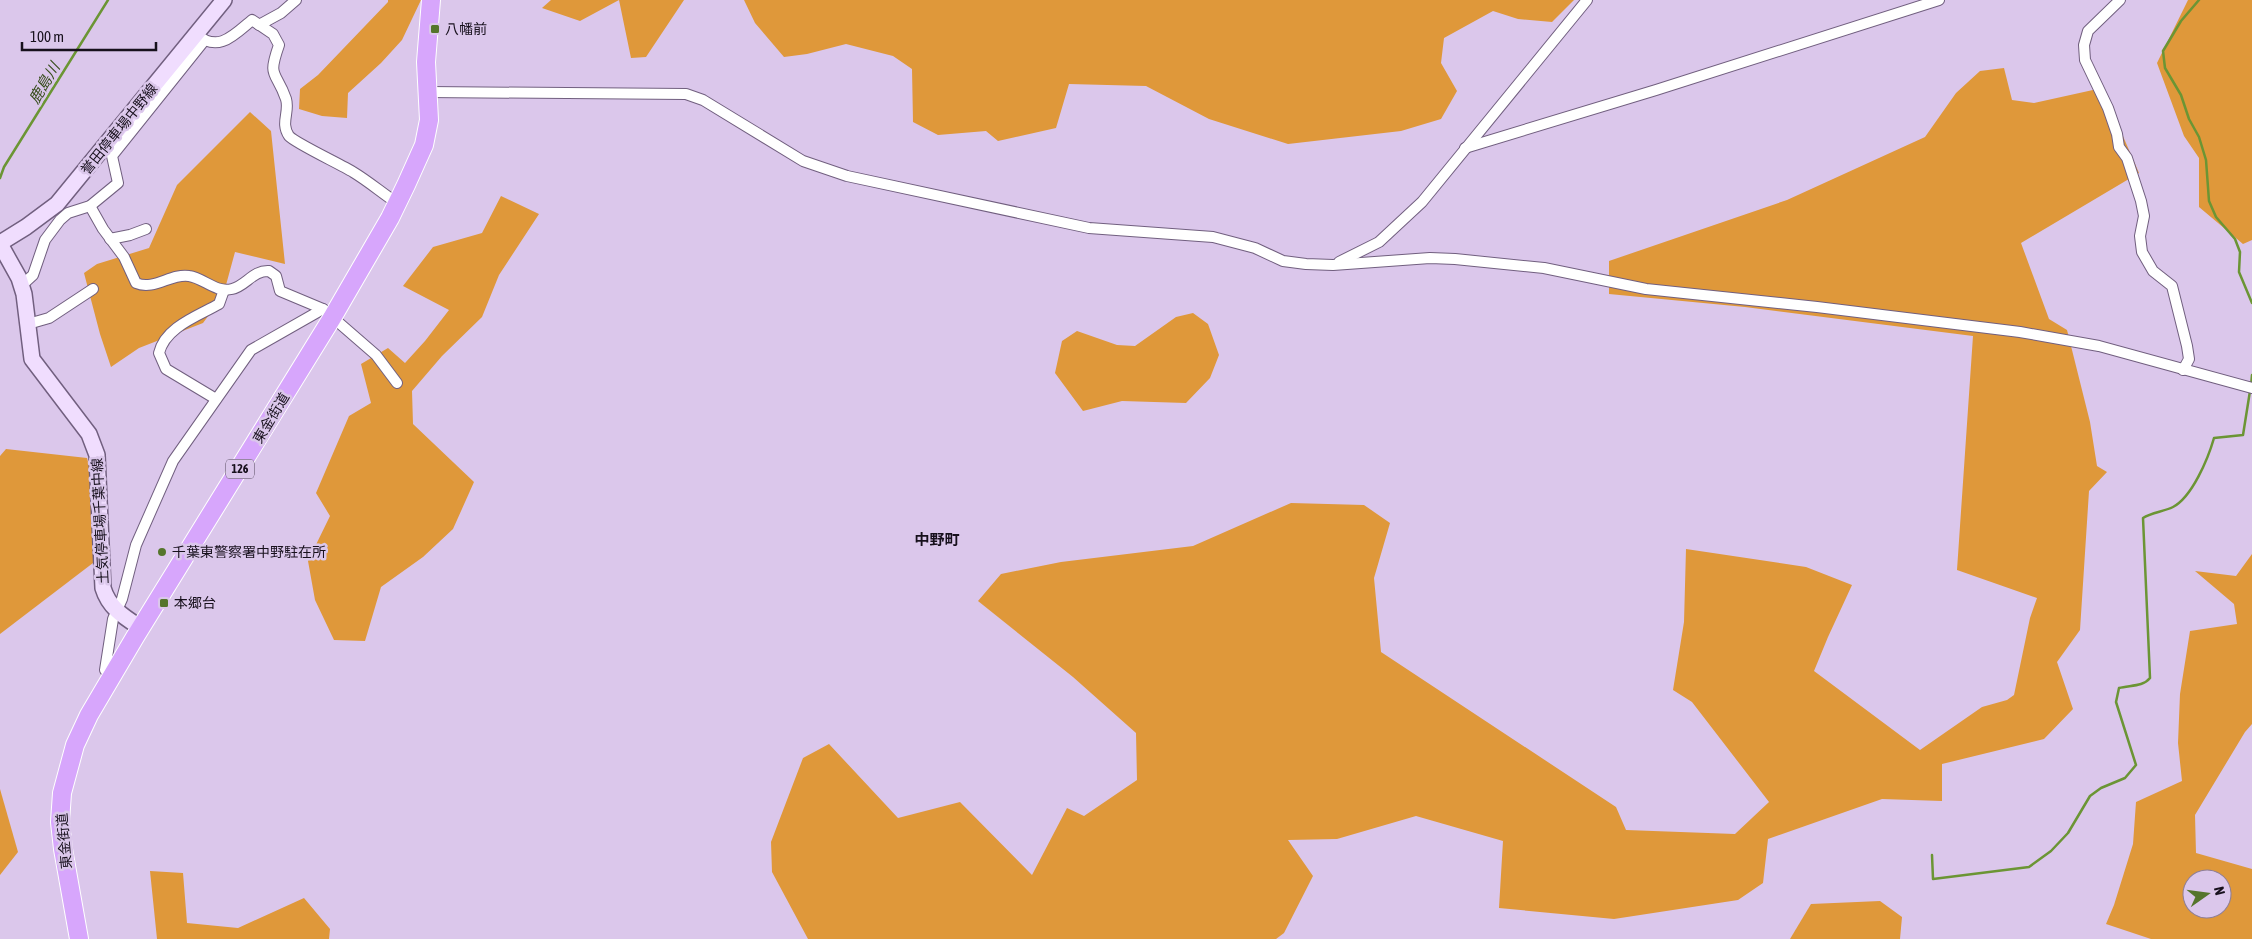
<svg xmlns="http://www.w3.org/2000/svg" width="2252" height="939" font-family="'Asap Condensed','Noto Sans JP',sans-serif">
  <rect width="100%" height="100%" fill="#dbc7eb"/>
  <g fill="#df983a" fill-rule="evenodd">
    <polygon points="388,0 421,0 402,40 381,63 348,93 347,118 322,116 299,109 300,89 318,75 388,2"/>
    <polygon points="551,0 684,0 646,57 631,58 619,0 580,21 542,8"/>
    <polygon points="744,0 1574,0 1552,22 1518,19 1493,11 1444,38 1441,63 1457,91 1441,119 1401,131 1288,144 1209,119 1146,86 1069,84 1056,128 998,141 986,131 938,135 913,122 912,69 893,56 846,44 807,54 784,57 755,23"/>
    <polygon points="2188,0 2252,0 2252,240 2243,244 2199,207 2199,158 2184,136 2157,63"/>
    <polygon points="2004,68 2012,100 2034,103 2102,88 2139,173 2021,243 2049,319 2067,330 2090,422 2097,466 2107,472 2089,491 2080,630 2057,662 2073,709 2044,739 1942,764 1942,801 1882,799 1768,839 1763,883 1738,900 1614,919 1499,908 1503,841 1416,816 1337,839 1288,840 1313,876 1284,933 1276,939 808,939 772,872 771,842 803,758 829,744 898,818 960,802 1032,875 1067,808 1084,816 1137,780 1136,733 1073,677 978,601 1001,574 1061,562 1193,546 1291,503 1364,505 1390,523 1374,578 1381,652 1616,807 1626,830 1735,834 1769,802 1692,702 1673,690 1684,622 1686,549 1806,567 1852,585 1828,637 1814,671 1920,750 1982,707 2007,700 2014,695 2030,618 2037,598 1957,570 1973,336 1745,307 1609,294 1609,261 1787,200 1925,137 1956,93 1980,71"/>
    <polygon points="250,112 271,131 285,264 235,252 223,296 203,323 139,348 111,367 100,334 84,273 97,264 149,248 177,185"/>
    <polygon points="501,196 539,214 499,275 482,317 442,356 412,391 413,424 474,482 453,529 423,557 381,587 365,641 334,640 315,600 308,561 330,516 316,493 349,416 371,403 361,364 388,348 405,363 425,341 449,310 403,286 433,247 482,233"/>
    <polygon points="1193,313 1208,324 1219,355 1210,378 1186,403 1122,401 1083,411 1055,373 1062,341 1077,331 1117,345 1135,346 1176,317"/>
    <polygon points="6,449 87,458 110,550 0,634 0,456"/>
    <path d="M2252 554V724L2245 732 2195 815 2196 853 2252 869V939H2151L2106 924 2114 905 2133 844 2136 802 2182 781 2178 743 2180 694 2190 631 2237 624 2234 604 2195 571 2236 576ZM2192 879H2222V909H2192Z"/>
    <polygon points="0,789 18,852 0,875"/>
    <polygon points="150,871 183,873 187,923 238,928 304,898 330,929 329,939 157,939"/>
    <polygon points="1880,901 1902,917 1900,939 1790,939 1811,904"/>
  </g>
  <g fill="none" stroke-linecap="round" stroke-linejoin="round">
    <g stroke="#6b9534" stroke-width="2.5">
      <polyline points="2199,0 2181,21 2163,51 2165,68 2181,95 2189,119 2199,137 2206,160 2209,201 2216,217 2235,239 2240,252 2239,272 2252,303"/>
      <polyline points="0,178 4,167 108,0"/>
      <polyline points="2251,386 2252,375"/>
      <path d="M1932 855 1933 879 2029 867 2051 851 2068 833 2090 796 2101 788 2125 778 2136 765 2116 702 2119 688C2130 685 2143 687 2150 678L2143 518C2152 512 2163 512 2173 507 2192 497 2208 459 2214 438L2243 435 2250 391"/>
    </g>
    <g stroke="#715f7f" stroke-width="12">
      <g id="minor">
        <polyline points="2120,0 2088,31 2084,45 2085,60 2108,108 2117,134 2119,147 2127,158 2141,201 2144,216 2140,236 2142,252 2153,271 2172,286 2187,346 2189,359 2183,370"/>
        <polyline points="259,25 281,13 296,0"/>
        <path d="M196 34C218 53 233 36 252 20L273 34 279 45C267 79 276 70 286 99 290 112 280 123 289 136 295 143 342 165 353 172 368 181 382 193 397 203"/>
        <polyline points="428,92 686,94 703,100 803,161 847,176 1089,228 1213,237 1255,248 1283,261 1306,264 1333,265 1430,258 1455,259 1544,268 1646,289 1817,307 2020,332 2099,346 2252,388"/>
        <polyline points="1465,148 1656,90 1939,0"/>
        <path d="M90 206 103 229 124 257 136 283C154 291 171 273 189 276 204 278 215 293 232 289 246 286 253 270 269 271L276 276 280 291 323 309 376 355 397 383"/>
        <polyline points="110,239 130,235 146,229"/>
        <polyline points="1339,262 1379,242 1422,202 1587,0"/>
        <polyline points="22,285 33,275 45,240 60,220 68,213 90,206 118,183 112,156 204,41"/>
        <polyline points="28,324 49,318 93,289"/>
        <path d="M216 399 166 369 159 353C165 327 198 316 219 304L224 290"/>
        <polyline points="111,677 105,670 113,619 122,599 136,545 173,461 251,350 323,309"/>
      </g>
    </g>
    <g stroke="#715f7f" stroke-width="18">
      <g id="secondary">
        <polyline points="0,243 26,227 57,204 224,0"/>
        <path d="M0 244 19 278 24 294 32 359 89 434 97 455 103 588C109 608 124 617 141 628"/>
      </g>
    </g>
    <g stroke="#fff" stroke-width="20">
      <polyline id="trunk" points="79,939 63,849 60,822 62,793 75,745 89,715 135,637 332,318 390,218 406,185 424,145 429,120 426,62 431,0"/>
    </g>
    <use href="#minor" stroke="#fff" stroke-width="10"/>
    <use href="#secondary" stroke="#f0ddfe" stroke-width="15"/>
    <use href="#trunk" stroke="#d7a6fc" stroke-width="18"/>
  </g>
  <g fill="#55752c" stroke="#dbc7eb" stroke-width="2">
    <rect x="430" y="24" width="10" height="10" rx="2.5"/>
    <circle cx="162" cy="552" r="5"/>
    <rect x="159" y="598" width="10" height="10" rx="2.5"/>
  </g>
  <g text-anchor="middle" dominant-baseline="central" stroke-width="5" stroke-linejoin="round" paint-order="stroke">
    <rect fill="#dbc7eb" stroke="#52475a" stroke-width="1" x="226" y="459.5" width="28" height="19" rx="4"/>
    <g font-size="12" font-weight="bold" fill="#17101c">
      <text x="240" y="469">126</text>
    </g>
    <g font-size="14" fill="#17101c" stroke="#dbc7eb" text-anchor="start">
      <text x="445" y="29">八幡前</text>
      <text x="172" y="552">千葉東警察署中野駐在所</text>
      <text x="174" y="603">本郷台</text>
    </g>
    <g font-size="14" fill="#17101c" stroke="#dbc7eb">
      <text transform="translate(119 129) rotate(-51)">誉田停車場中野線</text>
      <text transform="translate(271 418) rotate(-59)">東金街道</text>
      <text transform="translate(100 521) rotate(-93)">土気停車場千葉中線</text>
      <text transform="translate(64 841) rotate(-95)">東金街道</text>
    </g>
    <g font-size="15" font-style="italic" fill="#374d1b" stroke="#dbc7eb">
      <text transform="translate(44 83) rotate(-59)">鹿島川</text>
    </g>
    <g font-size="15" font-weight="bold" fill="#17101c" stroke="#dbc7eb">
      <text x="937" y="539">中野町</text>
    </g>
  </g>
  <g transform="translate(2207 894) rotate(76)"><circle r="24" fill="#dbc7eb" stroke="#8d7e98"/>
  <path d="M0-4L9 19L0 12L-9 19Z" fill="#55752c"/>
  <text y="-8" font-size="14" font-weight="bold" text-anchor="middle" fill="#17101c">N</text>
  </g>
  <path d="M22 42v8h134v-8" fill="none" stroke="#17101c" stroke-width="2.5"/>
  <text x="30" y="42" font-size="15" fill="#17101c" stroke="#dbc7eb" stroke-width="4" paint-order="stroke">100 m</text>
</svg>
